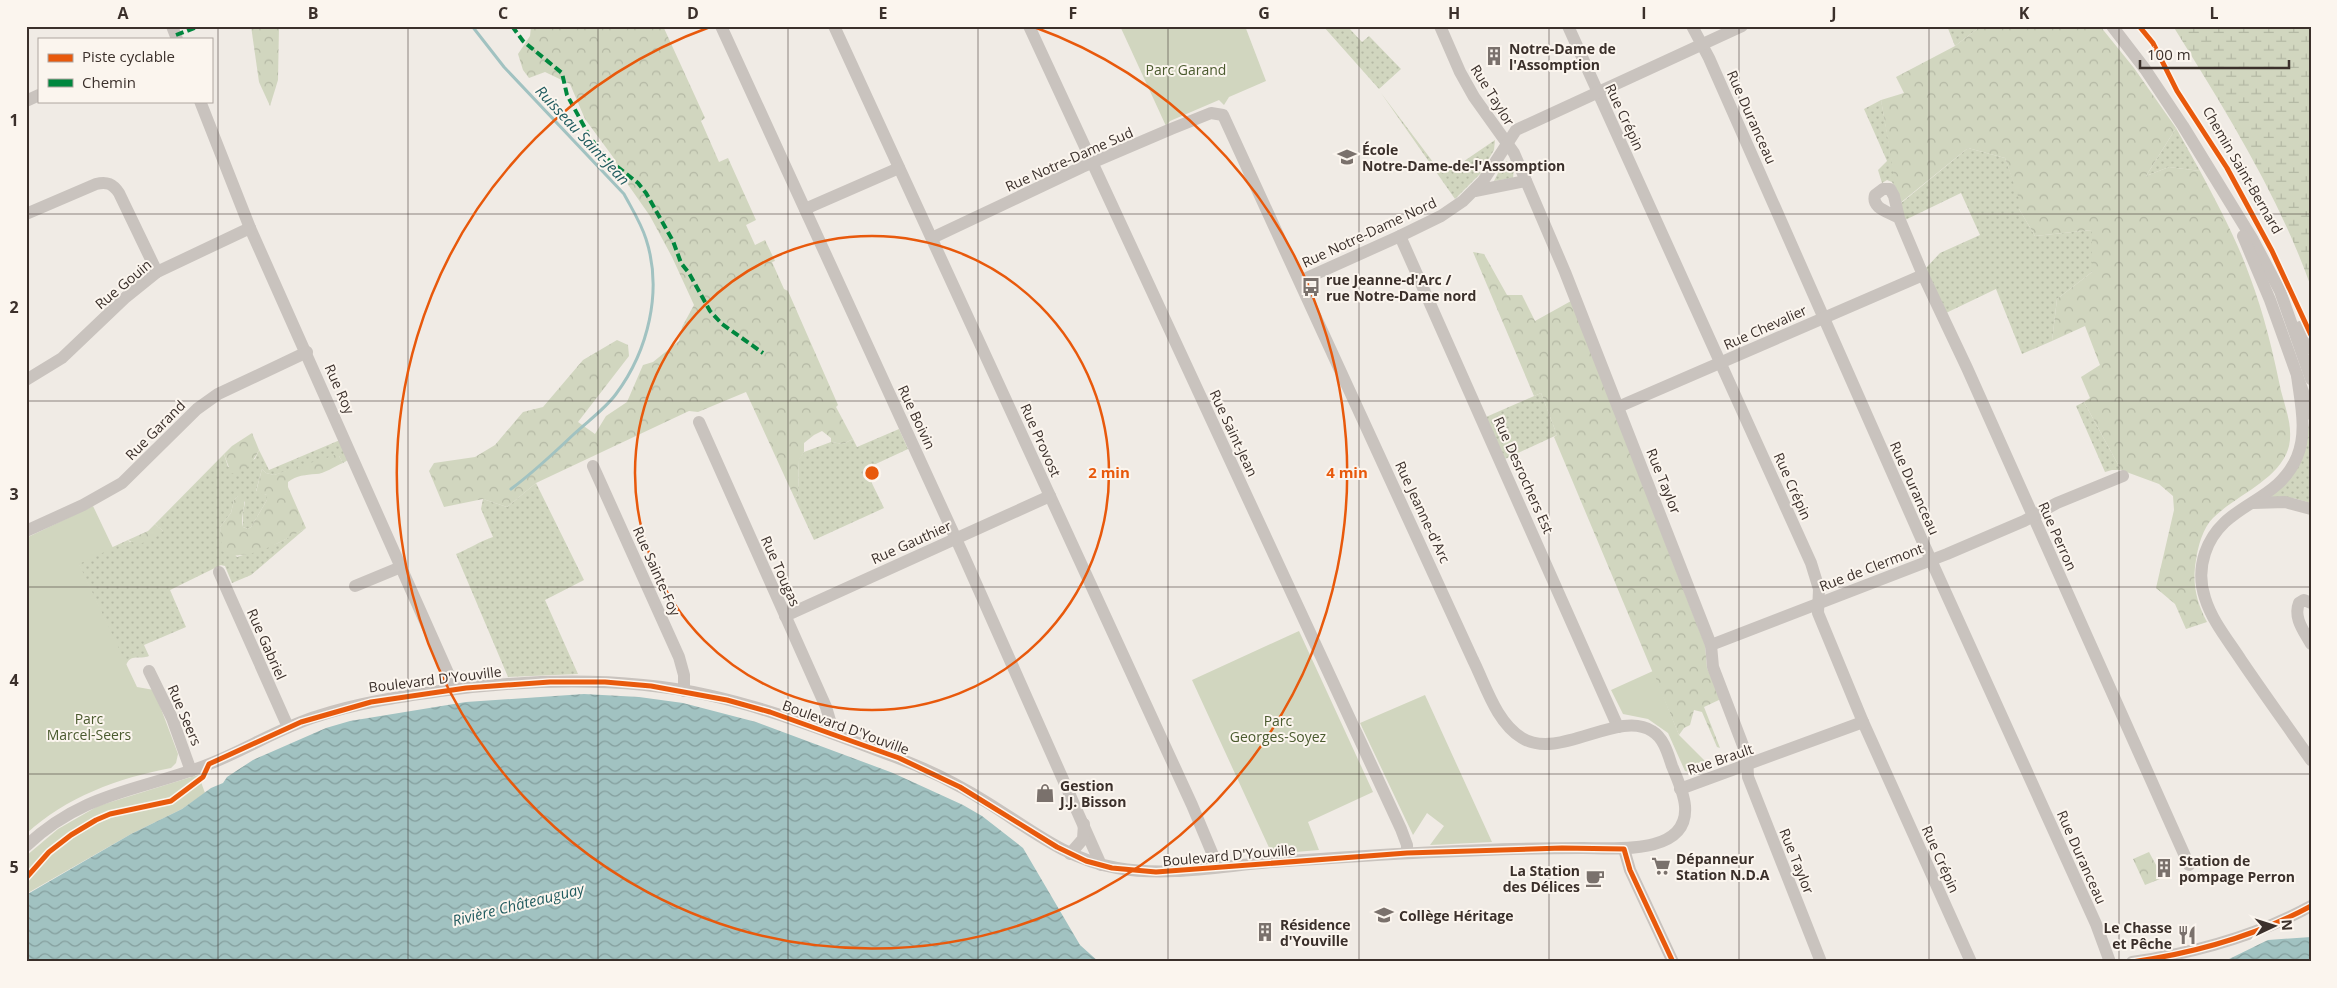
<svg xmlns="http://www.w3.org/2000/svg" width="2337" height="988" font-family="'Open Sans',sans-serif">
  <defs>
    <pattern id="grass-dots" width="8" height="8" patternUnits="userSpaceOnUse" patternTransform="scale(1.25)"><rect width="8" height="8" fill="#d1d6bf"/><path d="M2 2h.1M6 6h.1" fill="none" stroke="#b4b8a4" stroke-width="1.8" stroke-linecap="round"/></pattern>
    <pattern id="forest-crowns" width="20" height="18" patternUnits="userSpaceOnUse" patternTransform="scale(1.25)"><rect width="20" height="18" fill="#d1d6bf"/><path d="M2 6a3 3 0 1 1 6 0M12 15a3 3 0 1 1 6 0" fill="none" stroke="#b4b8a4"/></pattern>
    <pattern id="wetland-marsh" width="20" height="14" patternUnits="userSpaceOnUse" patternTransform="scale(1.25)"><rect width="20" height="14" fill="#d1d6bf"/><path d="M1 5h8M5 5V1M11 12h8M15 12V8" fill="none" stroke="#b4b8a4"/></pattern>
    <pattern id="water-waves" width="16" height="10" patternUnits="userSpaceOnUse" patternTransform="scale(1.25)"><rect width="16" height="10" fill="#a1c2c1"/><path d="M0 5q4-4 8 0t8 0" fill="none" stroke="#849e9d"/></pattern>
  </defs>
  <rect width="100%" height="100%" fill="#f0ebe5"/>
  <g fill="url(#grass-dots)">
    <polygon points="1323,26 1347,26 1362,42 1369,36 1401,69 1379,89"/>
    <polygon points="1947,26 1981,26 1955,46"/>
    <polygon points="1381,93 1433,162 1451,170 1495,140 1494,150 1485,165 1478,164 1475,169 1481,173 1455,199"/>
    <path d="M1881 100 1900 204 1968 148 2005 158 2020 199 2019 209 2035 236 2092 230V272L2057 299 2052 341 2022 354 1996 289 1946 313 1926 268 1940 253 1980 235 1961 193 1905 220C1900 207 1899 193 1892 182L1887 180 1882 183 1878 170 1887 161 1864 109Z"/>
    <polygon points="2176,128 2200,171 2169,167 2146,176"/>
    <polygon points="1507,161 1514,168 1513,178 1494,181 1503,163"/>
    <polygon points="1541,393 1557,435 1505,459 1486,417"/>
    <polygon points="2084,402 2121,470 2112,470 2105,472 2076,406"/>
    <polygon points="2308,424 2311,433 2311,503 2293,498 2270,497"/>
    <polygon points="899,429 908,449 865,469 884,508 814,540 795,499 798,494 799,459 804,452 831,442 843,444 853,439 857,447"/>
    <path d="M340 440 348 460 343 463 339 456 274 475 266 473 262 469 256 491 267 495V500L251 527 248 529 243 527V513L245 502 238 496 234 500 231 513 220 527 222 539 237 557 278 543 306 528 251 575 232 583 225 566 221 565 170 590 186 627 144 645 149 656C139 660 131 653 126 665L78 563 128 540 130 542 163 531 155 524 224 454 228 467 255 459 259 450 269 470Z"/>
    <path d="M536 483 584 580 545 600 578 674 508 677 456 554C469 549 480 541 493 537L481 509 483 499 507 507Z"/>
  </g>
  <g fill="url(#forest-crowns)">
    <polygon points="251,26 279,26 278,80 270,106 259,82"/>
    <polygon points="531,26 663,26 705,118 701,121 719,162 728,158 756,220 746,225 755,245 765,240 775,261 772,262 784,289 788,291 838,405 836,407 853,439 843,444 831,442 831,438 822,431 814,435 804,443 804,452 799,460 798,494 795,499 746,392 698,412 689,411 536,483 507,507 483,499 444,507 429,471 434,463 475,457 495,445 523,412 543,407 583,360 617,340 628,345 629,356 578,422 595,434 606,416 627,402 643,365 653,362 679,341 682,327 694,305 672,257 650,216 629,186 613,157 585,119 570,84 545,72 529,78 523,70 518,54 530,36"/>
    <path d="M1981 26H2100L2134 68 2176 128 2146 176 2169 167 2200 171C2218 205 2237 240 2250 277 2264 314 2273 352 2281 391 2286 410 2293 427 2289 446 2281 479 2236 495 2213 518 2203 528 2198 546 2196 560 2192 583 2196 601 2207 622L2186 629 2175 604 2156 588 2174 510 2173 496 2159 484 2121 470 2084 402 2090 398 2081 377 2100 365 2085 326 2052 341 2057 299 2092 272V230L2035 236 2019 209V199L2005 158 1968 148 1899 204 1881 100 1904 93 1896 77 1955 46Z"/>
    <polygon points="1473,252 1484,254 1507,295 1522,295 1535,321 1571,301 1705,645 1707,668 1721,699 1704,707 1720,748 1717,747 1702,712 1694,710 1690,725 1684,728 1679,735 1554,437 1557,435 1541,393 1534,396"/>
    <path d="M252 433 259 450C253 462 248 468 236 474L231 473 224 454 232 446Z"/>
    <path d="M334 455 339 456 343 463C335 466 324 474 316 474 305 475 297 475 288 482V487L306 528C286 539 242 566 222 551L220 527 231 513 234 500 238 496H244C246 507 240 516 243 527L248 529 251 527 267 500V495L256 492 262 469 266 473 274 475Z"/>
    <path d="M155 524 163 531C154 540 140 548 128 540L148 531Z"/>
    <polygon points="2149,852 2162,876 2160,879 2145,885 2133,859"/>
  </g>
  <path fill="url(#wetland-marsh)" d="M2173 26H2311V287C2279 196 2224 108 2173 26Z"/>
  <g fill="#d1d6bf">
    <polygon points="1120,26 1245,26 1266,81 1229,97 1224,105 1219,100 1170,121 1166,126"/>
    <path d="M93 506 113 548 79 564 137 687 154 690 178 754 176 763 171 768C118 778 66 797 26 834V538Z"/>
    <polygon points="1299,631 1373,792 1308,822 1319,850 1272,854 1192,680"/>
    <polygon points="1653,671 1679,735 1706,762 1709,770 1697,774 1685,771 1668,733 1648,719 1623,714 1611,690"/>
    <polygon points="1425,695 1492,842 1430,845 1444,826 1427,813 1413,835 1360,723"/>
    <polygon points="201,774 201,782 205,793 182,809 131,834 26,894 26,856 58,829 98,806"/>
  </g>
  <g fill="url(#water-waves)">
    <polygon points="584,694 639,697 683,703 756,722 893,773 963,805 982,816 1023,848 1080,945 1099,962 26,962 26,895 131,834 182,809 211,788 223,783 227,777 253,760 326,728 350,721 466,702"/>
    <polygon points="2311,937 2311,962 2223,962 2268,940"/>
  </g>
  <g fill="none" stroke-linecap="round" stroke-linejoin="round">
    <path stroke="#a1c2c1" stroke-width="3" d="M472 26 504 67 624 194C632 209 641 223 646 239 663 291 648 351 616 394 605 409 588 421 574 434 554 453 534 472 511 489"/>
    <g stroke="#c9c3be" stroke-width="12">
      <polyline points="172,26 177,39"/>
      <polyline points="721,26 962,552 1101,865"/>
      <polyline points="834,26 1192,805 1218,867"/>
      <polyline points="1029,26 1401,829 1407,845 1407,853"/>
      <polyline points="1440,26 1460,72 1474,97 1514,153 1565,272 1711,645 1713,667 1747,756 1748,777 1821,962"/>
      <polyline points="1568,26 1811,563 1819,589 1818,613 1863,722 1971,962"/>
      <polyline points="1692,26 1709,58 1925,547 2096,924 2110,962"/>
      <polyline points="2112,26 2145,69 2183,126 2253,240 2280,291 2311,379"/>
      <polyline points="26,101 39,95"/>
      <polyline points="200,101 250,228 448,673 450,690"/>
      <polyline points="1475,191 1526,181"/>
      <polyline points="805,209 899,168"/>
      <path d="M26 214 96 184C107 181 113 184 119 193L157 272"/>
      <path d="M1899 218C1890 212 1871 209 1875 195L1883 189H1890L1894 196 1899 218 1923 275 1967 368 2189 865"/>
      <polyline points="1400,236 1618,727"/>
      <polyline points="2243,236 2270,300 2311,414"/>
      <polyline points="1300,281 1400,236 1441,216 1463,201 1483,181 1516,130 1742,26"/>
      <polyline points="2300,327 2311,349"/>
      <path d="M2297 375C2300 401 2308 431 2297 457 2277 505 2222 502 2205 553 2200 568 2200 583 2205 598 2212 621 2228 640 2241 660 2264 694 2288 727 2311 760"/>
      <polyline points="26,380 62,358 126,297 157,272 250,228"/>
      <polyline points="1618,407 1923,275"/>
      <polyline points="699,422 826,707 831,724 831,733"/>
      <polyline points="593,466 679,657 684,675 684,691"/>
      <polyline points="2253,503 2285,502 2311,509"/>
      <polyline points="26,531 83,505 122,483 197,409 218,394 307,352"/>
      <polyline points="219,572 288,727"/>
      <polyline points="355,586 401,567"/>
      <path d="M2311 603 2304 600 2299 603C2293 618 2304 631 2311 644"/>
      <polyline points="785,616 1050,496"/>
      <polyline points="1711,645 1947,554 2024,521 2057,503 2123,476"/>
      <polyline points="149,671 172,718 191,771"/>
      <polyline points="1680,789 1863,722"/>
      <path d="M26 846C84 792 135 792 204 766 243 752 278 728 318 716 357 703 398 697 440 691 529 679 620 676 708 695 772 709 834 734 895 757 928 769 959 785 988 803 1030 829 1067 860 1117 868 1168 877 1221 866 1272 862 1375 855 1479 848 1583 848 1613 848 1689 856 1685 806 1684 793 1677 778 1672 766 1668 754 1664 738 1652 731 1619 709 1559 761 1522 738 1496 722 1486 686 1473 660L1223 115 1211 113 1171 129 1082 167 932 238"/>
      <polyline points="1624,849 1630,870 1673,962"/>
      <polyline points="1070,854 1083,839 1084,824"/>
      <path d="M2132 962C2194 953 2256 936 2311 906"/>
    </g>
    <g stroke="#00873e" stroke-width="4" stroke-dasharray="8 4" stroke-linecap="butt">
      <polyline points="512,26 523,41 562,73 567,95 591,139 605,157 638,183 646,193 673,241 681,263 689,273 710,311 722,324 763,353"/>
      <polyline points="176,35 200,26"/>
    </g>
    <g stroke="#fbf5ee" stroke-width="8">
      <g id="cycleway">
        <polyline points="2139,26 2153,43 2177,91 2227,168 2272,251 2311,335"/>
        <polyline points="26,878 49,852 71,835 96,820 110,814 171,801 203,777 209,764 301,722 371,702 466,688 550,682 605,682 651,686 727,700 770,712 899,758 960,787 1057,847 1086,861 1112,868 1156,872 1407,853 1562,848 1624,849 1630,870 1673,962"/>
        <path d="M2132 962C2194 953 2256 936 2311 906"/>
      </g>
    </g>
    <use href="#cycleway" stroke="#e8590c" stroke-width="5"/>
  </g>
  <path fill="none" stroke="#3b302b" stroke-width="1" stroke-opacity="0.55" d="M218 26V962M408 26V962M598 26V962M788 26V962M978 26V962M1168 26V962M1359 26V962M1549 26V962M1739 26V962M1929 26V962M2119 26V962M26 214H2311M26 401H2311M26 587H2311M26 774H2311"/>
  <g fill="none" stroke="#e8590c" stroke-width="2.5">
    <circle cx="872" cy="473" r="237"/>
    <path d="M1034 27A475 475 0 1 1 710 27"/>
  </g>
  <defs>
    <g id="building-bare" transform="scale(1.5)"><path d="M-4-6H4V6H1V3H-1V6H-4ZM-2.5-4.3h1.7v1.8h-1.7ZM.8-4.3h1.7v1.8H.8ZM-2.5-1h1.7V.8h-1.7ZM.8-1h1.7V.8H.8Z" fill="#7a716c" stroke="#fbf5ee" stroke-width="2.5" paint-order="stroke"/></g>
    <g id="school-bare" transform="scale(1.5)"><path d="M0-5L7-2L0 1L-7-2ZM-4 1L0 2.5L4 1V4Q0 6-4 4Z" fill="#7a716c" stroke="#fbf5ee" stroke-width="2.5" paint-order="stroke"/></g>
    <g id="bus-bare" transform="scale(1.5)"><path d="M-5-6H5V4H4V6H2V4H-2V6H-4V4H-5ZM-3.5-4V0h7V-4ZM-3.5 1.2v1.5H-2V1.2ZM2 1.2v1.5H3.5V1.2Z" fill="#7a716c" stroke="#fbf5ee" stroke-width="2.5" paint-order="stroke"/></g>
    <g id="shop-bare" transform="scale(1.5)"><path d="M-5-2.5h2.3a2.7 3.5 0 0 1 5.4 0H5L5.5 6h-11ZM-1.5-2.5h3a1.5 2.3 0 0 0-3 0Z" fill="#7a716c" stroke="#fbf5ee" stroke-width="2.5" paint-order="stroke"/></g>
    <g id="supermarket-bare" transform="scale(1.5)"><path d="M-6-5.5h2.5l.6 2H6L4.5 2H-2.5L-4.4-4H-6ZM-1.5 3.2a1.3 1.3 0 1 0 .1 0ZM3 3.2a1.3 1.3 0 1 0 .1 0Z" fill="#7a716c" stroke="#fbf5ee" stroke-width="2.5" paint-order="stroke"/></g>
    <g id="cafe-bare" transform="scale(1.5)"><path d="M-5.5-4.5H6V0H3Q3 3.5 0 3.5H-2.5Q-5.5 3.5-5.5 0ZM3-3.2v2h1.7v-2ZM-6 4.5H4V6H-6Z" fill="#7a716c" stroke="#fbf5ee" stroke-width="2.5" paint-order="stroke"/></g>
    <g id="restaurant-bare" transform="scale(1.5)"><path d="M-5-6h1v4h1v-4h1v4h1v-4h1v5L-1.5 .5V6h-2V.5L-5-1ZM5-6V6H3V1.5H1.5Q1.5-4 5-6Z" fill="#7a716c" stroke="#fbf5ee" stroke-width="2.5" paint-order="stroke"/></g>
  </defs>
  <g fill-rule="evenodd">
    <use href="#building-bare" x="1494" y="56"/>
    <use href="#school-bare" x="1347" y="157"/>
    <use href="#bus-bare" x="1311" y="287"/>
    <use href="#shop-bare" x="1045" y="793"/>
    <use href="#supermarket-bare" x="1661" y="866"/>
    <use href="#building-bare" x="2164" y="868"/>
    <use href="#cafe-bare" x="1595" y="878"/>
    <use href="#school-bare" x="1384" y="915"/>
    <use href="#building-bare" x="1265" y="932"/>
    <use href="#restaurant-bare" x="2187" y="935"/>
  </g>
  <g text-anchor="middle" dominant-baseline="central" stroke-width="4" stroke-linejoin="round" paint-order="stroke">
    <g font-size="14" font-weight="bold" fill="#3b302b" stroke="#fbf5ee" text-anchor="start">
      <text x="1509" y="48">Notre-Dame de<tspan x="1509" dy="16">l'Assomption</tspan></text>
      <text x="1362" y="149">École<tspan x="1362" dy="16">Notre-Dame-de-l'Assomption</tspan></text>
      <text x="1326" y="279">rue Jeanne-d'Arc /<tspan x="1326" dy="16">rue Notre-Dame nord</tspan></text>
      <text x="1060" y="785">Gestion<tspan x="1060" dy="16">J.J. Bisson</tspan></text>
      <text x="1676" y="858">Dépanneur<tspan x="1676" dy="16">Station N.D.A</tspan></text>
      <text x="2179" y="860">Station de<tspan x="2179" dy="16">pompage Perron</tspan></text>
      <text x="1580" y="870" text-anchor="end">La Station<tspan x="1580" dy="16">des Délices</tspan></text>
      <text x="1399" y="915">Collège Héritage</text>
      <text x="1280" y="924">Résidence<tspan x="1280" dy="16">d'Youville</tspan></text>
      <text x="2172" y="927" text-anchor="end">Le Chasse<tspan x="2172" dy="16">et Pêche</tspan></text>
    </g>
    <g font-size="14" fill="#4a5a2e" stroke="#fbf5ee">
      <text x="1186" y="69">Parc Garand</text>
      <text x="89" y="718">Parc<tspan x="89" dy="16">Marcel-Seers</tspan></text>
      <text x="1278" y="720">Parc<tspan x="1278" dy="16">Georges-Soyez</tspan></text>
    </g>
    <g font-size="14" fill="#3b302b" stroke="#fbf5ee">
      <text transform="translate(1493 95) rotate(58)">Rue Taylor</text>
      <text transform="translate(1625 117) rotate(65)">Rue Crépin</text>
      <text transform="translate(1752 117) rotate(66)">Rue Duranceau</text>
      <text transform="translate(1069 159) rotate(-24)">Rue Notre-Dame Sud</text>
      <text transform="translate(2243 170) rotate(60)">Chemin Saint-Bernard</text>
      <text transform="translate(1369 232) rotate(-25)">Rue Notre-Dame Nord</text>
      <text transform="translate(123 284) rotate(-40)">Rue Gouin</text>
      <text transform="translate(1765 327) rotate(-24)">Rue Chevalier</text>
      <text transform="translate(340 389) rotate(66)">Rue Roy</text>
      <text transform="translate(917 417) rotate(65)">Rue Boivin</text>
      <text transform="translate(155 430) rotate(-45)">Rue Garand</text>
      <text transform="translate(1234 433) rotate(65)">Rue Saint-Jean</text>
      <text transform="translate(1041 440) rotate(66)">Rue Provost</text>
      <text transform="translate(1524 475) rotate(66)">Rue Desrochers Est</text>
      <text transform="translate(1664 481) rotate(68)">Rue Taylor</text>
      <text transform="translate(1793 486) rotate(66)">Rue Crépin</text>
      <text transform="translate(1915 488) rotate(66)">Rue Duranceau</text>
      <text transform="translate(1423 512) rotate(65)">Rue Jeanne-d'Arc</text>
      <text transform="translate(2058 536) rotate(66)">Rue Perron</text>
      <text transform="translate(911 542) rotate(-24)">Rue Gauthier</text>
      <text transform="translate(1871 567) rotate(-21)">Rue de Clermont</text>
      <text transform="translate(657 571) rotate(66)">Rue Sainte-Foy</text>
      <text transform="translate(781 571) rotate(66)">Rue Tougas</text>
      <text transform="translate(267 644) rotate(66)">Rue Gabriel</text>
      <text transform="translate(435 679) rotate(-7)">Boulevard D'Youville</text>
      <text transform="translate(185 715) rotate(67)">Rue Seers</text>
      <text transform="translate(846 727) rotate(20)">Boulevard D'Youville</text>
      <text transform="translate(1720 759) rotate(-19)">Rue Brault</text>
      <text transform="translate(1229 855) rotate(-5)">Boulevard D'Youville</text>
      <text transform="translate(2082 857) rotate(66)">Rue Duranceau</text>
      <text transform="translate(1941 859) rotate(66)">Rue Crépin</text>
      <text transform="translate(1797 861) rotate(68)">Rue Taylor</text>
    </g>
    <g font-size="15" font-style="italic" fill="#1f5a5e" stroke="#fbf5ee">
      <text transform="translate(583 135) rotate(47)">Ruisseau Saint-Jean</text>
      <text transform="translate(518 904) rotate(-14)">Rivière Châteauguay</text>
    </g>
  </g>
  <circle cx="872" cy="473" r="8" fill="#e8590c" stroke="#fbf5ee" stroke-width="2.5"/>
  <g font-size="15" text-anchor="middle" font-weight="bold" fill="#e8590c" stroke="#fbf5ee" stroke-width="4" stroke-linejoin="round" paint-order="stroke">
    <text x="1109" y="478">2 min</text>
    <text x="1347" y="478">4 min</text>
  </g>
  <rect width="2337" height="988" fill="none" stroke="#fbf5ee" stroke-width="55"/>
  <rect x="38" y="38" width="175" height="65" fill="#fbf5ee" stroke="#aea6a0"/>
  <rect x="48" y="54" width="25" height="8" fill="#e8590c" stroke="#aea6a0"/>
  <text x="82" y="62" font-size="15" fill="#3b302b">Piste cyclable</text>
  <rect x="48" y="79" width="25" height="8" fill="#00873e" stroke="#aea6a0"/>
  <text x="82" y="88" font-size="15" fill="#3b302b">Chemin</text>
  <g transform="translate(2274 926) rotate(86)" stroke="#fbf5ee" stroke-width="4" paint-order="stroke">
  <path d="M0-4L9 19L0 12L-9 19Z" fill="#3b302b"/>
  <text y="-8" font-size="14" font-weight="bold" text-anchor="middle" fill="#3b302b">N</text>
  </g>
  <path d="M2140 60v8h149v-8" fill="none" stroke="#3b302b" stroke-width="2.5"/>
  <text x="2147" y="60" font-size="15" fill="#3b302b" stroke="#fbf5ee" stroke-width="4" paint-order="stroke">100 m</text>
  <rect x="28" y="28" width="2282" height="932" fill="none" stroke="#3b302b" stroke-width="2"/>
  <g font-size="16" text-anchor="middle" font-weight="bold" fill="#3b302b">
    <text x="123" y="19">A</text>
    <text x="313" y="19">B</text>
    <text x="503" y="19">C</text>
    <text x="693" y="19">D</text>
    <text x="883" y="19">E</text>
    <text x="1073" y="19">F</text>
    <text x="1264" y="19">G</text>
    <text x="1454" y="19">H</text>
    <text x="1644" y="19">I</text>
    <text x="1834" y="19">J</text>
    <text x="2024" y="19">K</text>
    <text x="2214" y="19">L</text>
    <text x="14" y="126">1</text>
    <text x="14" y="313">2</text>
    <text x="14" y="500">3</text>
    <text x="14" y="686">4</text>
    <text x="14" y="873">5</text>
  </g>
</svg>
